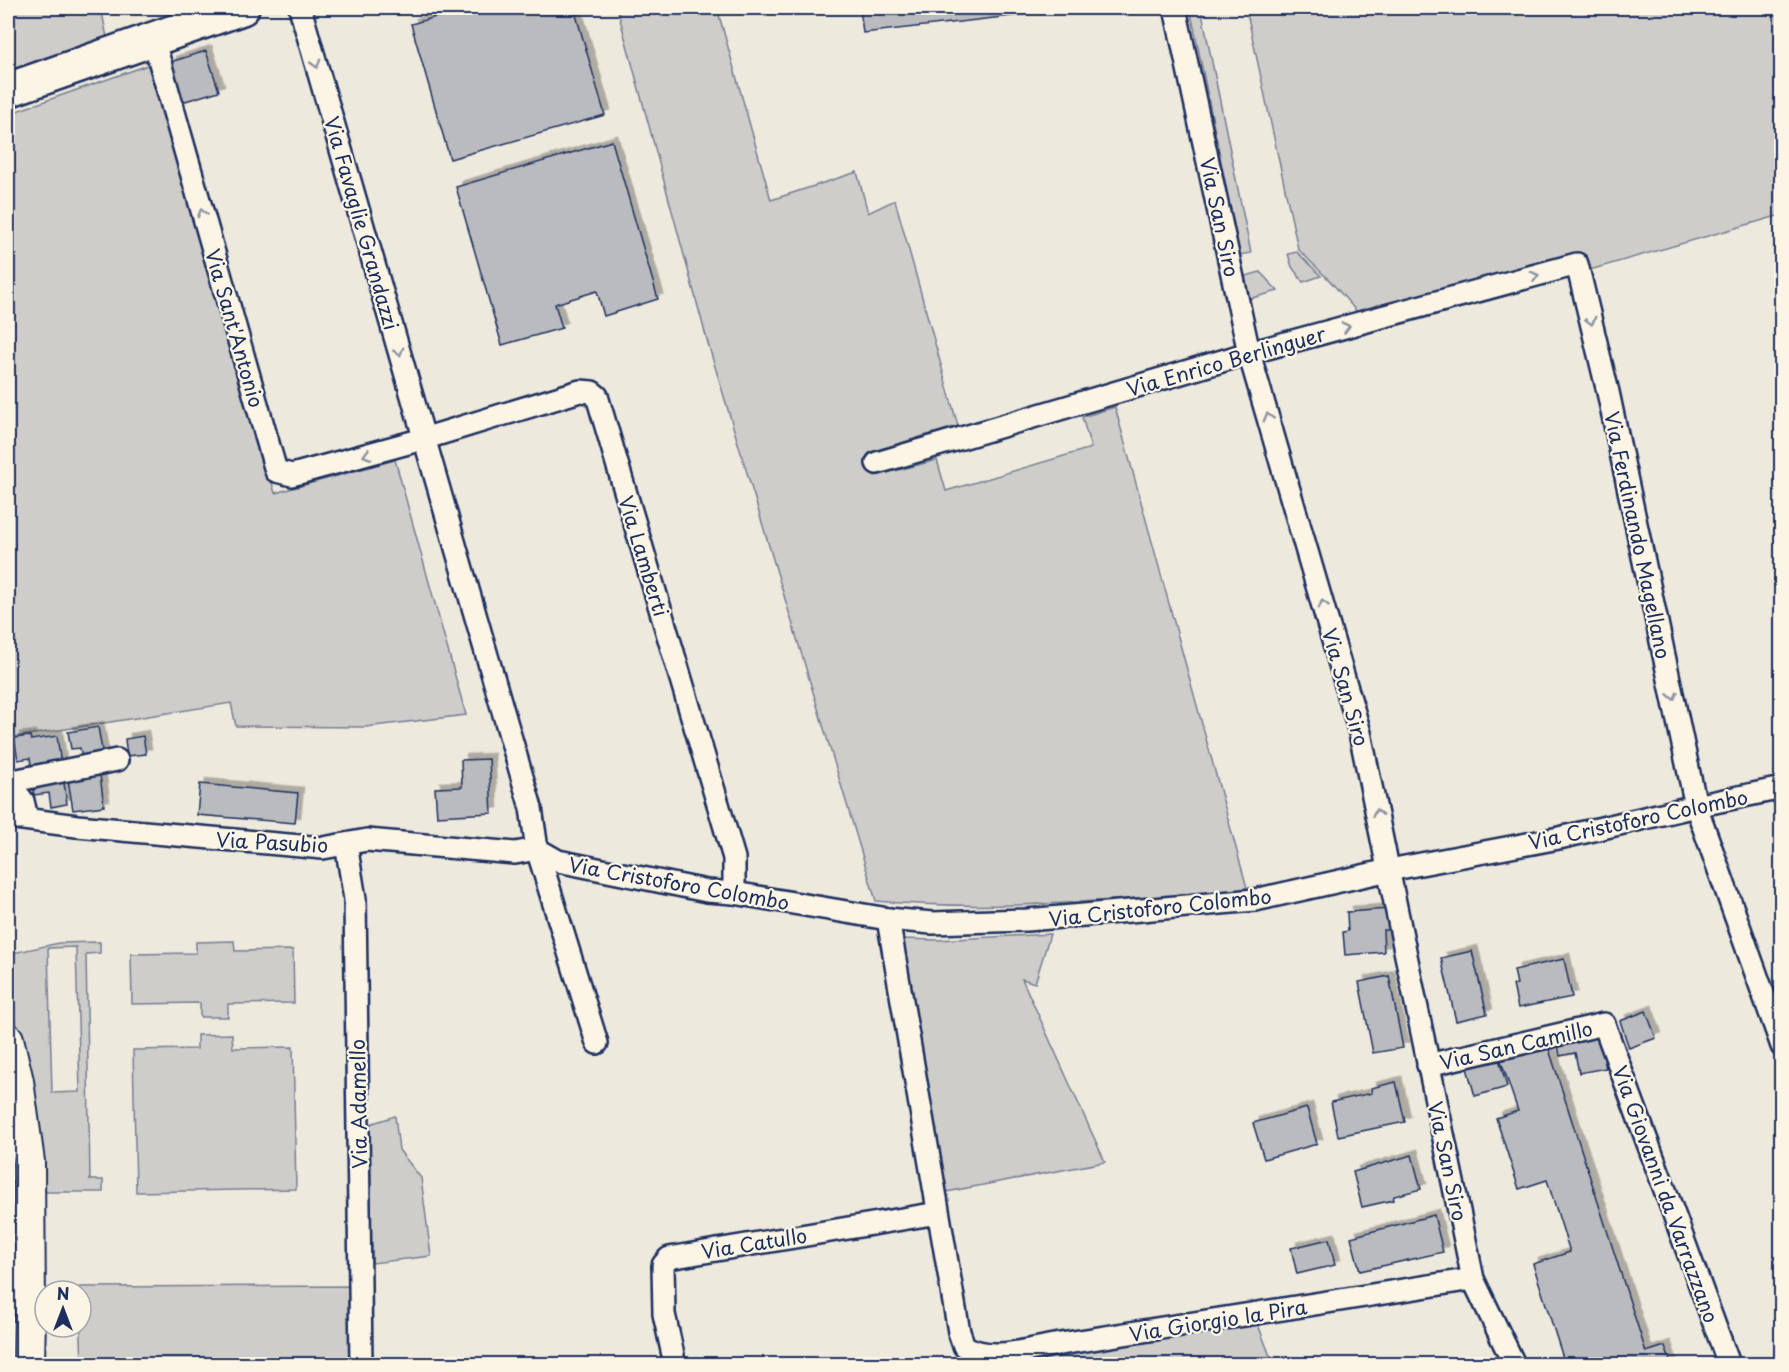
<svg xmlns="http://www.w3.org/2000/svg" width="1789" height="1372" font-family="'Playpen Sans',sans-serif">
  <defs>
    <filter id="shadow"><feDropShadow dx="5.5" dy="-5.5" stdDeviation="0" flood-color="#0004"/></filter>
  </defs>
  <rect width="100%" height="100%" fill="#eee9dd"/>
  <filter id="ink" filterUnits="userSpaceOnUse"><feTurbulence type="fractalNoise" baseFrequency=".0167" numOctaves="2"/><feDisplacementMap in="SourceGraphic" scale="12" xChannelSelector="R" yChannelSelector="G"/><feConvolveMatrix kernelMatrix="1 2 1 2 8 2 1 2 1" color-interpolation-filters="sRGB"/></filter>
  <g filter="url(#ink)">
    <g fill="#cfcdca" stroke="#757e94" stroke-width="1.5" fill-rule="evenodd">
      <polygon points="8,8 101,8 107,37 8,72"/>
      <path d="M617 8H717L771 200 857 172 868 213 895 200 958 426 870 452 875 476 937 460 946 491 1091 448 1082 417 1115 407 1247 888 1226 892C1109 900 993 912 876 901L707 340Z"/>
      <polygon points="1190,8 1201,8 1251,253 1240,255"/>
      <polygon points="1246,8 1781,8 1781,215 1590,270 1572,253 1358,313 1331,282 1298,249"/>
      <polygon points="148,65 275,493 395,460 466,715 365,727 236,726 231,703 8,738 8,114"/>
      <polygon points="1297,252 1321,276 1303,282 1292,267 1288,254"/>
      <polygon points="1260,272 1278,291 1248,299 1242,277"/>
      <polygon points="1050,934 1035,983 1022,979 1105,1162 946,1192 901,939 937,940"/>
      <polygon points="234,941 235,951 293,950 294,1003 228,1004 228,1017 200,1017 200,1003 132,1004 131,954 196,953 196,942"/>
      <path d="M100 942V953L86 954 90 1180H103V1192H41L29 1085 8 988V954L59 943ZM76 947 80 1092 52 1093 48 948Z"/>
      <polygon points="232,1034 233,1048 293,1047 296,1189 136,1192 133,1050 197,1049 197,1035"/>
      <polygon points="395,1116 399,1150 421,1178 431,1256 372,1263 370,1124"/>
      <polygon points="360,1286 361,1364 82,1364 79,1287"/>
      <polygon points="1257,1322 1273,1364 987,1364"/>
    </g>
    <g fill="#babbbe" stroke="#1b2f5e" stroke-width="1.5" filter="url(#shadow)">
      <polygon points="468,8 574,8 605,115 450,159 411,24"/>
      <polygon points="860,8 1073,8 1073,9 863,33"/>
      <polygon points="206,51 219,91 182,102 170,62"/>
      <polygon points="612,141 658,299 604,316 597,291 555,304 562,328 502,345 456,187"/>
      <polygon points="98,727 103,756 82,759 80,748 71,749 68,732"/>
      <polygon points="30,736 31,740 57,736 61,765 32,770 30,758 18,760 14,738"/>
      <polygon points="143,736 146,754 127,756 125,739"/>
      <polygon points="489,759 492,813 437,816 435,788 462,787 461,760"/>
      <polygon points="100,775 104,806 73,810 68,779"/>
      <polygon points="63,776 67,804 51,807 49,793 34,795 32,780"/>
      <polygon points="200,784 298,793 295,823 197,815"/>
      <polygon points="1389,909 1390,930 1383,930 1384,952 1345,955 1343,932 1348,931 1347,912"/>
      <polygon points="1472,951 1487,1014 1456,1021 1441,958"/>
      <polygon points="1564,959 1572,997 1518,1008 1513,985 1517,984 1514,970"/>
      <polygon points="1389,976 1403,1048 1373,1053 1359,982"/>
      <polygon points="1646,1011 1656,1038 1629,1048 1620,1021"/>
      <polygon points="1604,1030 1601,1045 1606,1068 1579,1073 1575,1053 1560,1056 1557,1040"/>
      <polygon points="1547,1043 1646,1352 1665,1346 1671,1364 1565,1364 1533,1264 1570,1252 1547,1180 1519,1189 1496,1118 1518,1111 1500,1058"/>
      <polygon points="1499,1059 1507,1087 1475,1096 1467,1068"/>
      <polygon points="1396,1082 1405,1122 1338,1136 1331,1102 1372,1093 1371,1088"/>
      <polygon points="1307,1108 1317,1144 1264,1159 1253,1123"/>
      <polygon points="1412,1155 1421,1189 1394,1196 1393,1200 1362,1207 1353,1172"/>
      <polygon points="1434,1215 1443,1252 1360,1271 1351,1237"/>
      <polygon points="1329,1239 1335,1265 1297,1274 1291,1248"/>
    </g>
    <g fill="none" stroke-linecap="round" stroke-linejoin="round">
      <g stroke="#1b2f5e" stroke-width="26">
        <g id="street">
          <polyline points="300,8 531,808 537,849 597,1043"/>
          <polyline points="1175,8 1249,353 1360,733 1473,1279 1514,1364"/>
          <polyline points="153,38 276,471 292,475 423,439 580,391 592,392 597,396 734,858 734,893"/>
          <polyline points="877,463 1249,353 1577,264 1608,392 1696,806 1782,1046"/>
          <polyline points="8,781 23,801 27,818"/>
          <polyline points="8,782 117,760"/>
          <polyline points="8,817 77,826 323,848 367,840 515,853 537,849"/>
          <polyline points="346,844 355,899 361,1364"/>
          <polyline points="537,849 558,861 707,891 734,893 888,919 932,923 1027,920 1255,900 1389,870 1559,838 1696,806 1782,788"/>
          <path d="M888 919 959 1332 964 1346C990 1362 1025 1350 1054 1345L1473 1279"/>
          <polyline points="1428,1065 1604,1024 1729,1364"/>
          <polyline points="673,1355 664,1314 663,1265 669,1258 938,1213"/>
        </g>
      </g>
      <g stroke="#1b2f5e" stroke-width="34">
        <polyline id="secondary" points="8,1039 18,1081 29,1162 30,1313 29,1364"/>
      </g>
      <g stroke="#1b2f5e" stroke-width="38">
        <polyline id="primary" points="8,90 242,8"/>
      </g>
      <use href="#street" stroke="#fcf5e5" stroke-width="21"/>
      <use href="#secondary" stroke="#fcf5e5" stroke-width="30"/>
      <use href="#primary" stroke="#fcf5e5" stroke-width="33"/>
    </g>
    <defs><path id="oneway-chevron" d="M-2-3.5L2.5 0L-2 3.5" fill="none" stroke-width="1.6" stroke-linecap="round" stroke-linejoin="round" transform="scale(1.5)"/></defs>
    <g stroke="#8c92a2">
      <use href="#oneway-chevron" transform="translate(316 64) rotate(74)"/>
      <use href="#oneway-chevron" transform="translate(202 213) rotate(-106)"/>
      <use href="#oneway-chevron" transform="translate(1535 276) rotate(-15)"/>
      <use href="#oneway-chevron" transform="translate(1591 321) rotate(76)"/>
      <use href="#oneway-chevron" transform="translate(1346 327) rotate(-15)"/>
      <use href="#oneway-chevron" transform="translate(399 352) rotate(74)"/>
      <use href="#oneway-chevron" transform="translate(1268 417) rotate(-106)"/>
      <use href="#oneway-chevron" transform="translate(367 455) rotate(164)"/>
      <use href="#oneway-chevron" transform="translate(1323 604) rotate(-106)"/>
      <use href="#oneway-chevron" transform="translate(1673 696) rotate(78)"/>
      <use href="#oneway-chevron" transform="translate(1377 813) rotate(-102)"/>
    </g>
  </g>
  <g text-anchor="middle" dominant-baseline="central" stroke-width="4.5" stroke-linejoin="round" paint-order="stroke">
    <g font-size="20" fill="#1b2f5e" stroke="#fcf5e5">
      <text transform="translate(1220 217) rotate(78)">Via San Siro</text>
      <text transform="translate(362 223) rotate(74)">Via Favaglie Grandazzi</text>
      <text transform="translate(235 328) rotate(74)">Via Sant'Antonio</text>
      <text transform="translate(1226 361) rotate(-16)">Via Enrico Berlinguer</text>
      <text transform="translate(1638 535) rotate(78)">Via Ferdinando Magellano</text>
      <text transform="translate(644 556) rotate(73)">Via Lamberti</text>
      <text transform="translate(1346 687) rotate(74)">Via San Siro</text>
      <text transform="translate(1638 819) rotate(-12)">Via Cristoforo Colombo</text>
      <text transform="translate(272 842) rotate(3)">Via Pasubio</text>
      <text transform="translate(679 883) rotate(10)">Via Cristoforo Colombo</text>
      <text transform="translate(1160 907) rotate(-6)">Via Cristoforo Colombo</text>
      <text transform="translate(1516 1045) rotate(-13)">Via San Camillo</text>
      <text transform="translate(358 1104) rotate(-91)">Via Adamello</text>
      <text transform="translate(1448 1161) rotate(78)">Via San Siro</text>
      <text transform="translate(1666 1194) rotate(70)">Via Giovanni da Varrazzano</text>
      <text transform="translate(754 1243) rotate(-9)">Via Catullo</text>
      <text transform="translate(1218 1320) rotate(-9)">Via Giorgio la Pira</text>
    </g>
  </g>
  <rect width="1789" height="1372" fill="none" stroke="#fcf5e5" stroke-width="30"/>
  <rect x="15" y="15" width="1759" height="1342" fill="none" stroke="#1b2f5e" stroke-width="2" filter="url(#ink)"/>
  <g transform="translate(63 1309)"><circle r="28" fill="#fcf5e5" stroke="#a2a6af" stroke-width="1.5"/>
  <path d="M0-4.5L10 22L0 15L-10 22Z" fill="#1b2f5e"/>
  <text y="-9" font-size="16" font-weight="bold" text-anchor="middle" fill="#1b2f5e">N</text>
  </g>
</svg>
